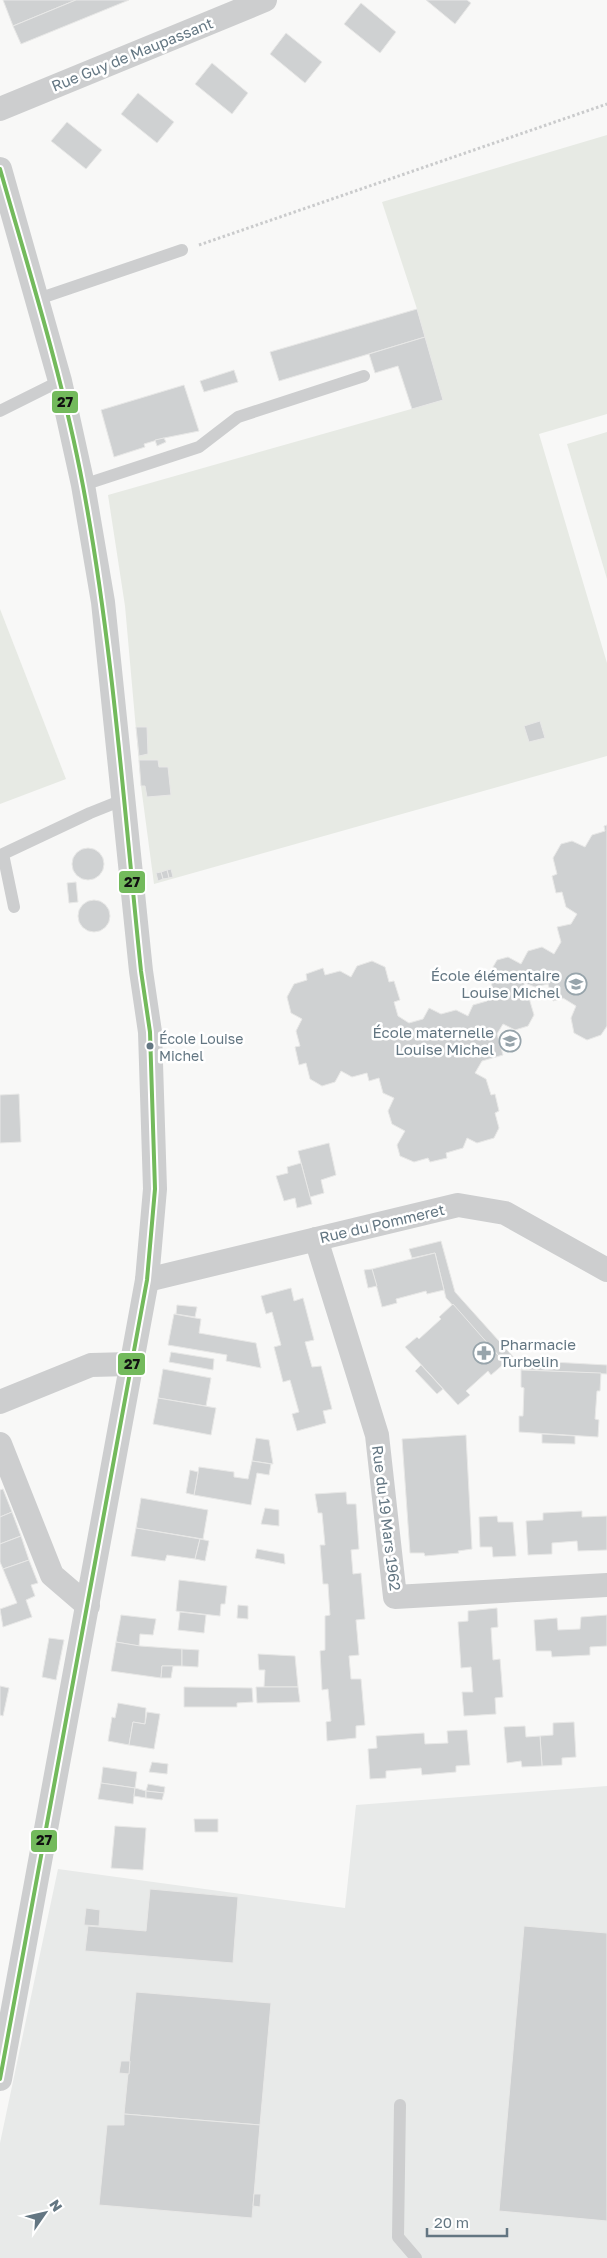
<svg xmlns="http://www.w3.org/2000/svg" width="607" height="2258" font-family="'Golos Text',sans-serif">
  <rect width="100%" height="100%" fill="#f8f8f7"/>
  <polygon fill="#e8eae9" points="607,1786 607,2258 0,2258 0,2143 58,1869 345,1908 356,1805"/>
  <g fill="#e7eae4">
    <polygon points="607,135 607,414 539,434 607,663 607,756 154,884 141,786 125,606 108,495 443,400 417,309 382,202"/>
    <polygon points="607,432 607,579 567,444"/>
    <polygon points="0,609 66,779 0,804"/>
  </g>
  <g fill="#cfd1d2" stroke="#e8e8e7">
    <polygon points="3,0 76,0 13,26"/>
    <polygon points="76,0 129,0 21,44 13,26"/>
    <polygon points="426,0 467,0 471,3 455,24"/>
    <polygon points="361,3 396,32 380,53 344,24"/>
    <polygon points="286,33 322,62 305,83 270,54"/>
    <polygon points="212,63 248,93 232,114 195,84"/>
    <polygon points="138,93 174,122 157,143 121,114"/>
    <polygon points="67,122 102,150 86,169 51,141"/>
    <polygon points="417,309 425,337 279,381 270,352"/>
    <polygon points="425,337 443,400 412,409 398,366 375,373 369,354"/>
    <polygon points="234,370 238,382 204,392 200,381"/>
    <polygon points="184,385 199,431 164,438 144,444 145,447 114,457 101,410"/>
    <polygon points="164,438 166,442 157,446 155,440"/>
    <polygon points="540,721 545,738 529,742 524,726"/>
    <polygon points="136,727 147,727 148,754 139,756"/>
    <polygon points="139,760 158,760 159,767 168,767 171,795 147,797 145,786 141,786"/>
    <polygon points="607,825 607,1026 601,1035 587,1040 574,1033 571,1018 576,1006 563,998 553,1001 548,984 535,987 525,983 519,993 529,998 534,1015 528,1026 515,1030 503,1024 497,1034 503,1055 482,1061 475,1073 486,1079 491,1095 495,1094 499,1111 495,1113 499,1128 494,1138 477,1143 467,1138 463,1148 446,1153 447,1158 430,1162 428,1158 414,1162 400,1156 397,1145 405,1131 392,1124 388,1111 394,1098 383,1093 379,1078 369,1081 367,1073 352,1077 341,1071 335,1082 322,1086 310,1079 306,1063 299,1065 295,1047 300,1046 296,1031 302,1019 291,1013 287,997 294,984 307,980 306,974 323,968 325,975 340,971 351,977 357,966 372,961 385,967 389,982 394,981 400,1000 394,1002 398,1016 409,1023 423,1019 429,1008 441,1014 456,1010 468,1016 473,1005 487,1001 493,990 489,974 497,960 508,957 521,964 528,951 542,947 554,954 561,942 557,927 571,924 577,914 566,907 562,892 556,893 552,876 557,874 553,858 561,844 572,841 585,847 592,835 605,831 604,826"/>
    <circle cx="88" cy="864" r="16"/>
    <polygon points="171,869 173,877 169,878 167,870"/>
    <polygon points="167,870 169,878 163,879 161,872"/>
    <polygon points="161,872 163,879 158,881 156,873"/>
    <polygon points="76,882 78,902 69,903 67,883"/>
    <circle cx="94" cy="916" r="16"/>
    <polygon points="19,1094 21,1142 0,1143 0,1095"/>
    <polygon points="329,1143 336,1175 321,1180 324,1193 310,1197 298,1151"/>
    <polygon points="301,1163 312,1204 297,1208 295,1198 284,1201 276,1176 288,1173 287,1167"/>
    <polygon points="441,1241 455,1292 516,1360 607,1365 607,1374 511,1369 446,1298 435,1253 412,1258 409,1249"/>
    <polygon points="435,1253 444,1290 427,1294 426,1291 396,1299 397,1303 382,1307 372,1269"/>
    <polygon points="372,1269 377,1286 368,1288 364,1270"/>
    <polygon points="291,1288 294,1301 303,1298 314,1340 305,1342 312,1367 321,1366 332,1409 323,1411 326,1423 297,1431 292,1414 299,1412 290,1380 283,1382 274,1347 281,1345 272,1312 266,1314 261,1296"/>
    <polygon points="453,1304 505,1363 491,1375 488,1371 466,1391 470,1395 458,1405 405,1347 417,1337 419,1339 441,1319 439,1317"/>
    <polygon points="177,1305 197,1307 195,1317 176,1314"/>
    <polygon points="174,1314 201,1319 199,1333 256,1343 261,1368 226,1361 227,1355 168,1345"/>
    <polygon points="171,1352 214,1359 213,1370 169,1362"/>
    <polygon points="421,1365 443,1389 437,1394 415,1371"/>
    <polygon points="163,1369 211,1378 206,1406 158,1398"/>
    <polygon points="521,1370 601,1373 600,1391 597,1391 595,1419 599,1420 598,1437 519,1432 519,1416 523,1416 524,1388 521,1387"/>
    <polygon points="158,1398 216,1408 211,1435 153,1424"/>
    <polygon points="542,1434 575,1436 575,1444 542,1443"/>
    <polygon points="466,1435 472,1549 458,1551 459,1553 425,1556 424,1553 410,1553 402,1439"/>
    <polygon points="256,1438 269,1440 273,1464 252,1461"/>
    <polygon points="252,1461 271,1464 269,1475 257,1473 251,1505 194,1495 199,1467 234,1472 234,1477 248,1479"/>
    <polygon points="190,1470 198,1472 194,1495 186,1493"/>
    <polygon points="3,1489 12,1512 0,1517 0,1490"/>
    <polygon points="346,1492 347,1504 356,1504 359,1549 351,1550 353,1574 361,1573 365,1619 356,1620 359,1655 349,1656 351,1679 361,1679 365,1725 356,1726 356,1738 327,1741 326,1722 331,1721 328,1689 322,1690 320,1651 325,1650 325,1616 330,1615 328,1584 323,1584 320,1545 325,1545 322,1513 318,1513 315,1494"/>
    <polygon points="141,1498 208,1510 203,1539 136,1528"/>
    <polygon points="265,1508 279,1510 279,1526 261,1524"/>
    <polygon points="582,1511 582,1517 607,1516 607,1550 578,1551 577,1541 552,1543 552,1554 528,1555 526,1521 543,1520 543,1513"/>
    <polygon points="12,1512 21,1536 0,1544 0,1517"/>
    <polygon points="497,1516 498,1522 513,1522 516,1556 493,1557 492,1547 480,1547 479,1517"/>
    <polygon points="136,1528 200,1539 195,1559 167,1555 165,1561 131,1556"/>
    <polygon points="21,1536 29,1560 3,1569 0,1562 0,1544"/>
    <polygon points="200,1539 209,1541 205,1561 195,1559"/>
    <polygon points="257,1549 284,1554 285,1564 255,1558"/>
    <polygon points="29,1560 38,1583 31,1585 35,1596 26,1600 32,1617 3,1627 0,1609 17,1603 3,1569"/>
    <polygon points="179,1580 227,1586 225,1604 221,1604 220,1616 176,1611"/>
    <polygon points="238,1605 248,1606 248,1619 237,1618"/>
    <polygon points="497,1608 498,1627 491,1628 493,1660 500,1659 503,1697 495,1698 496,1714 464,1716 462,1692 473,1692 471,1667 461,1668 458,1622 468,1621 468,1611"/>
    <polygon points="180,1612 206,1615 204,1633 178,1630"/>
    <polygon points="121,1615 156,1619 153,1635 140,1634 139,1646 116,1642"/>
    <polygon points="607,1615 607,1646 590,1647 590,1655 552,1657 551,1651 536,1651 534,1620 557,1618 558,1630 580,1629 581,1617"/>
    <polygon points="49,1638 64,1640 56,1680 42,1677"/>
    <polygon points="116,1642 140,1646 182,1649 182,1666 162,1666 161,1678 111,1671"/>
    <polygon points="182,1649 199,1650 198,1667 182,1666"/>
    <polygon points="258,1654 295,1656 298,1687 264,1687 265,1670 259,1670"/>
    <polygon points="162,1666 173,1666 171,1678 161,1678"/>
    <polygon points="0,1686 9,1688 3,1716 0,1715"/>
    <polygon points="184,1687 252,1688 253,1702 237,1703 237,1707 184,1707"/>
    <polygon points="256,1687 298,1687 300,1702 257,1703"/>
    <polygon points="118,1703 146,1708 145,1724 133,1722 129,1745 108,1741 112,1717 115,1718"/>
    <polygon points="147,1712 160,1714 154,1749 129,1745 133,1722 145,1724"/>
    <polygon points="574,1722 576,1757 562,1758 562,1765 542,1766 540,1736 553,1735 553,1723"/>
    <polygon points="525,1726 526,1737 540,1736 542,1766 522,1767 521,1761 507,1763 504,1727"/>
    <polygon points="467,1730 470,1765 456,1766 456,1772 422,1775 421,1768 386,1771 386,1778 370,1779 368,1749 377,1748 376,1736 424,1733 425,1744 448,1743 447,1731"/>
    <polygon points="152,1762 168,1764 167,1774 149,1772"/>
    <polygon points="103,1767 137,1772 135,1788 101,1783"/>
    <polygon points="101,1783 135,1788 133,1804 98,1799"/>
    <polygon points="148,1784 165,1787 164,1793 146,1791"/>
    <polygon points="135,1788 146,1791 146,1798 134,1796"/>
    <polygon points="146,1791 164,1793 162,1800 146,1798"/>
    <polygon points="194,1819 218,1819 218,1832 195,1832"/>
    <polygon points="115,1826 146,1828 143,1870 111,1868"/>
    <polygon points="150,1889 238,1897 233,1963 85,1951 88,1926 146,1931"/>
    <polygon points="86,1908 100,1910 99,1926 84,1925"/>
    <polygon points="524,1926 607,1933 607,2221 499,2211"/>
    <polygon points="136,1992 271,2003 260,2125 124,2114"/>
    <polygon points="121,2061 130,2061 129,2074 119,2073"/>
    <polygon points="124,2114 260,2125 252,2218 99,2205 107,2125 124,2125"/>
    <polygon points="254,2194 261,2194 260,2207 253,2206"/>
  </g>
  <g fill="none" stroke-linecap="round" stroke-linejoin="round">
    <polyline stroke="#cacbcc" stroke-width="3" stroke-dasharray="2.5 2.5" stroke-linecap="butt" points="199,245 607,104"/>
    <g stroke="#cdcecf" stroke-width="12">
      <polyline points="38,299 182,250"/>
      <polyline points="0,411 60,381"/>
      <polyline points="83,485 199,447 238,417 364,376"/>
      <polyline points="14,907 3,854 90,813 125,799"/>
      <polyline points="400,2105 398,2237 416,2258"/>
    </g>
    <g stroke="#cdcecf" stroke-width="24">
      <polyline points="0,109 265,0"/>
      <polyline points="0,169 60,381 83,485 103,602 141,971 150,1032 155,1189 147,1280 0,2079"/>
      <polyline points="316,1239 377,1435 395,1597 607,1585"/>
      <polyline points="147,1280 458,1205 505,1213 607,1270"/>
      <polyline points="0,1402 91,1365 130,1364"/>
      <polyline points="0,1444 52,1575 88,1606"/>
    </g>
    <g stroke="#fff" stroke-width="8">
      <path id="bus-1" d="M0 169C30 274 63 379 83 486 113 646 124 809 141 971L150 1032 155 1189 147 1280 0 2079"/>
    </g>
    <use href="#bus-1" stroke="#73ba5c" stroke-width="4"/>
  </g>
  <defs>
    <g id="school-ring" transform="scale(1.125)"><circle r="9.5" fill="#fff" stroke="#97a4ab" stroke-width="1.5"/><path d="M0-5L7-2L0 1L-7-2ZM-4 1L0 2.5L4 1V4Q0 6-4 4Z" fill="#97a4ab"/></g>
    <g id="pharmacy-ring" transform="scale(1.125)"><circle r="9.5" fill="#fff" stroke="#97a4ab" stroke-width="1.5"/><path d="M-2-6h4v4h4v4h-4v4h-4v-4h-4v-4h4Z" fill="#97a4ab"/></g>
  </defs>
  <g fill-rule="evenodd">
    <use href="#school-ring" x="576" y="984"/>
    <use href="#school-ring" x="510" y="1041"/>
    <use href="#pharmacy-ring" x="484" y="1353"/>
  </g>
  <circle fill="#637682" stroke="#fff" stroke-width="2" cx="150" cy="1046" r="4.5"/>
  <g text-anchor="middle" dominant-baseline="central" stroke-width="5" stroke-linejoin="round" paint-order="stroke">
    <g font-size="14" fill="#637682" stroke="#fff" text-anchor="start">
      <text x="159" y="1038">École Louise<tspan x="159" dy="17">Michel</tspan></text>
    </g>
    <g font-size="15" fill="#637682" stroke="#fff">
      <text transform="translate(132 54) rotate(-22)">Rue Guy de Maupassant</text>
      <text transform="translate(382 1223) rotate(-13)">Rue du Pommeret</text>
      <text transform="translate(387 1518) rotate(83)">Rue du 19 Mars 1962</text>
    </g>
    <g font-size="15" fill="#637682" stroke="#fff" text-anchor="end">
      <text x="560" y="975">École élémentaire<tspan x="560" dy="17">Louise Michel</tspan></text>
      <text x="494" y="1032">École maternelle<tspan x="494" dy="17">Louise Michel</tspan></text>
      <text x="500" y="1344" text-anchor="start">Pharmacie<tspan x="500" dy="17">Turbelin</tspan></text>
    </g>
  </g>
  <g stroke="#fff" stroke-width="2">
    <rect x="51" y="390" width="28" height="24" rx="5" fill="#73ba5c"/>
    <rect x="118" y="870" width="28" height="24" rx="5" fill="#73ba5c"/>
    <rect x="117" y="1352" width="29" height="24" rx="5" fill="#73ba5c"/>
    <rect x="30" y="1829" width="28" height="24" rx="5" fill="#73ba5c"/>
  </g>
  <g font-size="14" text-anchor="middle" font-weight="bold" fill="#111">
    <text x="65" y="407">27</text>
    <text x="132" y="887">27</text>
    <text x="132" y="1369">27</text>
    <text x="44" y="1845">27</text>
  </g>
  <g transform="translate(45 2213) rotate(56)" stroke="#ffffff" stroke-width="4" paint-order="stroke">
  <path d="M0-4L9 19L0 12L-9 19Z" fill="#637682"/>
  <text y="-8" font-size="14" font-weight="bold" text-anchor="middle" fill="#637682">N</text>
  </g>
  <path d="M427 2228v8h80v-8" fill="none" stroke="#637682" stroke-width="2.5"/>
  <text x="434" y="2228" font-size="15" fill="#637682" stroke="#ffffff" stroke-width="4" paint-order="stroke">20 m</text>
</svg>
